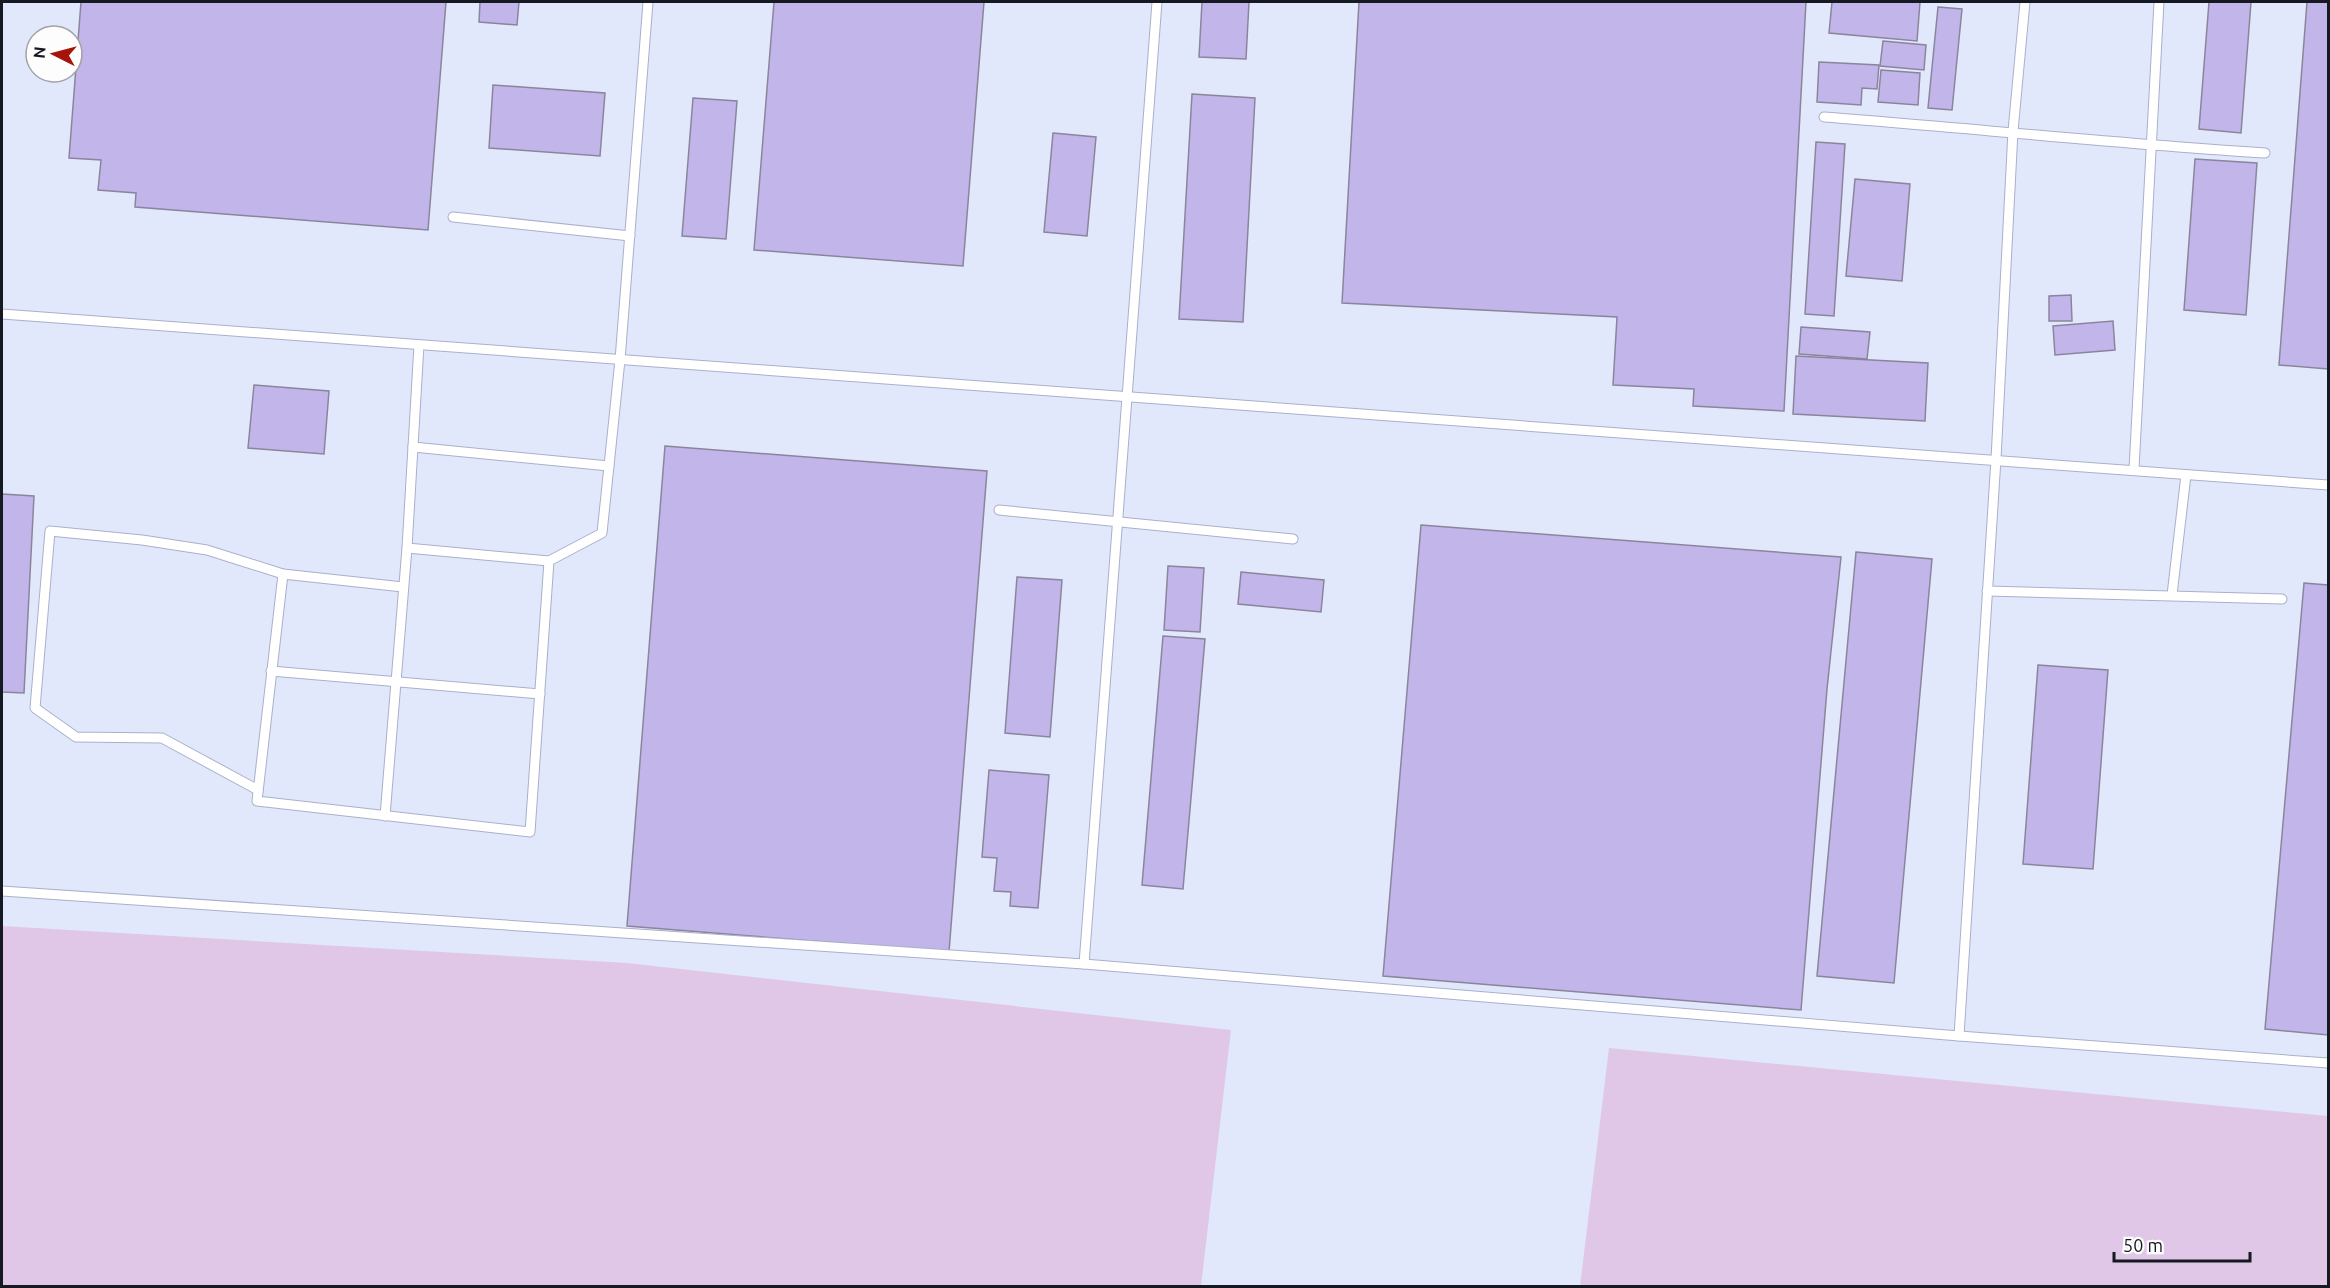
<svg xmlns="http://www.w3.org/2000/svg" width="2330" height="1288" font-family="Ubuntu,sans-serif">
  <rect width="100%" height="100%" fill="#ecf0fa"/>
  <path fill="#e2e8fc" fill-rule="evenodd" d="M2 2H2328V1286H2ZM36 36H72V72H36Z"/>
  <g fill="#e0c7e7">
    <polygon points="2,926 627,963 1231,1030 1201,1286 2,1286"/>
    <polygon points="1609,1048 2328,1116 2328,1286 1580,1286"/>
  </g>
  <g fill="#c2b5ea" stroke="#8a859d" stroke-width="1.5">
    <polygon points="81,2 446,2 428,230 135,207 136,193 98,190 101,160 69,158"/>
    <polygon points="480,2 519,2 517,25 479,22"/>
    <polygon points="774,2 984,2 963,266 754,250"/>
    <polygon points="1202,2 1249,2 1246,59 1199,57"/>
    <polygon points="1359,2 1806,2 1784,411 1693,406 1694,389 1613,385 1617,317 1342,303"/>
    <polygon points="1832,2 1920,2 1917,41 1829,33"/>
    <polygon points="2209,2 2251,2 2241,133 2199,129"/>
    <polygon points="2307,2 2328,2 2328,369 2279,365"/>
    <polygon points="1938,7 1962,9 1952,110 1928,108"/>
    <polygon points="1883,41 1926,45 1924,70 1880,66"/>
    <polygon points="1819,62 1879,65 1877,89 1862,88 1861,105 1817,102"/>
    <polygon points="1881,70 1920,73 1918,105 1878,102"/>
    <polygon points="493,85 605,93 600,156 489,148"/>
    <polygon points="1192,94 1255,98 1243,322 1179,319"/>
    <polygon points="693,98 737,101 726,239 682,236"/>
    <polygon points="1053,133 1096,137 1087,236 1044,232"/>
    <polygon points="1816,142 1845,144 1834,316 1805,314"/>
    <polygon points="2195,159 2257,163 2246,315 2184,310"/>
    <polygon points="1855,179 1910,184 1902,281 1846,276"/>
    <polygon points="2071,295 2072,321 2049,321 2049,296"/>
    <polygon points="2113,321 2115,350 2055,355 2053,326"/>
    <polygon points="1801,327 1870,332 1867,359 1799,354"/>
    <polygon points="1796,356 1928,363 1925,421 1793,414"/>
    <polygon points="254,385 329,391 324,454 248,448"/>
    <polygon points="665,446 987,471 949,952 627,926"/>
    <polygon points="2,494 34,496 24,693 2,692"/>
    <polygon points="1421,525 1841,557 1827,689 1801,1010 1383,976"/>
    <polygon points="1856,552 1932,559 1894,983 1817,976"/>
    <polygon points="1168,566 1204,568 1200,632 1164,630"/>
    <polygon points="1241,572 1324,580 1321,612 1238,604"/>
    <polygon points="1017,577 1062,580 1050,737 1005,733"/>
    <polygon points="2304,583 2328,585 2328,1035 2265,1029"/>
    <polygon points="1163,636 1205,639 1183,889 1142,885"/>
    <polygon points="2038,665 2108,670 2093,869 2023,864"/>
    <polygon points="989,770 1049,775 1038,908 1010,906 1011,892 994,891 997,858 982,857"/>
  </g>
  <g fill="none" stroke-linecap="round" stroke-linejoin="round">
    <g stroke="#a9b0c9" stroke-width="11">
      <g id="service">
        <path d="M1824 117C1971 128 2118 144 2265 153"/>
        <polyline points="453,217 630,236"/>
        <polyline points="2,314 2328,485"/>
        <polyline points="413,447 609,466"/>
        <polyline points="2134,469 2159,2"/>
        <polyline points="999,510 1293,539"/>
        <polyline points="407,548 549,561"/>
        <polyline points="403,587 283,574 257,801 530,832 549,561 602,533 620,360 648,2"/>
        <polyline points="1987,591 2282,599"/>
        <polyline points="2172,595 2186,475"/>
        <polyline points="271,671 540,694"/>
        <polyline points="258,790 162,738 76,737 35,708 50,531 142,540 207,550 283,574"/>
        <polyline points="385,816 407,548 419,345"/>
        <polyline points="2,891 1084,964 1959,1036 2328,1063"/>
        <polyline points="1084,964 1157,2"/>
        <polyline points="1959,1036 1996,459 2013,131 2025,2"/>
      </g>
    </g>
    <use href="#service" stroke="#fff" stroke-width="9"/>
  </g>
  <rect width="2330" height="1288" fill="none" stroke="#171922" stroke-width="6"/>
  <g transform="translate(54 54) rotate(276)"><circle r="28" fill="#fdfdfd" stroke="#a1a2a5" stroke-width="1.5"/>
  <path d="M0-4.5L10 22L0 15L-10 22Z" fill="#a61308"/>
  <text y="-9" font-size="16" font-weight="bold" text-anchor="middle" fill="#171922">N</text>
  </g>
  <path d="M2114 1252v9h136v-9" fill="none" stroke="#171922" stroke-width="3"/>
  <text x="2123" y="1252" font-size="18" fill="#171922" stroke="#fdfdfd" stroke-width="4.5" paint-order="stroke">50 m</text>
</svg>
